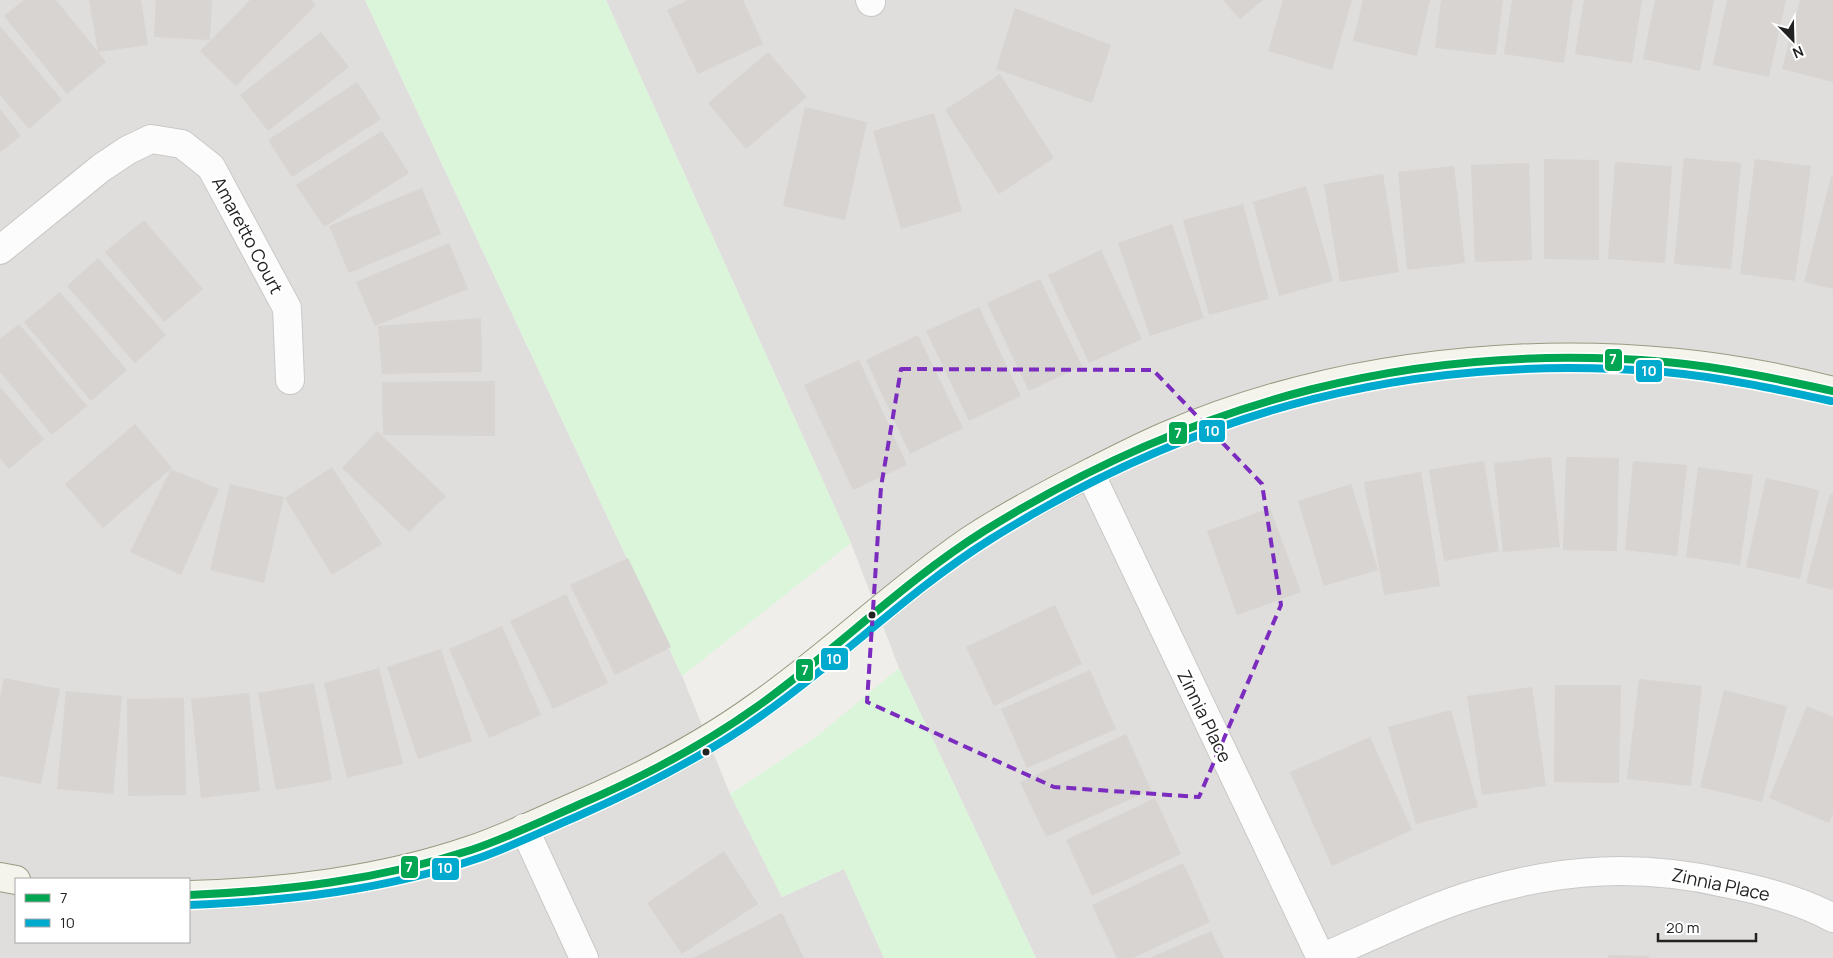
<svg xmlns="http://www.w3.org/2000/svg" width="1833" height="958" font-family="Manrope,sans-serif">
  <rect width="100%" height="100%" fill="#f0eeeb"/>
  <g fill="#dfdedc" fill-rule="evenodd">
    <path d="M0 0H365L682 676 730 794 782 897 844 869 884 958H0ZM16 879H189V942H16Z"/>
    <polygon points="606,0 1833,0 1833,958 1036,958 899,668 851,543"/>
  </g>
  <g fill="#daf5da">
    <polygon points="365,0 606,0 851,543 682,676"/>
    <polygon points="899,668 1036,958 884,958 844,869 782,897 730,794 816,737"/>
  </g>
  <g fill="#d7d4d2">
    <polygon points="24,0 56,0 106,62 67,94 4,16"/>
    <polygon points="89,0 141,0 148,45 98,52"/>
    <polygon points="156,0 212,0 210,40 154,37"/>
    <polygon points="250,0 311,0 316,5 236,86 200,51"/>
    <polygon points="688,0 743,0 763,44 698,74 667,10"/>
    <polygon points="1223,0 1263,0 1240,19"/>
    <polygon points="1283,0 1352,0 1332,70 1268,51"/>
    <polygon points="1363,0 1430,0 1417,56 1353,41"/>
    <polygon points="1441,0 1503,0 1496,55 1435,48"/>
    <polygon points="1512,0 1573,0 1564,63 1504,54"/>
    <polygon points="1584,0 1642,0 1632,63 1575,54"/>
    <polygon points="1655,0 1714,0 1700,71 1643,59"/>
    <polygon points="1727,0 1786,0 1769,77 1713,65"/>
    <polygon points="1800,0 1833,0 1833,82 1782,69"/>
    <polygon points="1015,8 1111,45 1092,103 996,69"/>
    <polygon points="0,26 62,100 29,129 0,95"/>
    <polygon points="321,32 349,67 268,131 240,95"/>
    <polygon points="768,52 807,97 746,149 708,103"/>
    <polygon points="1000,74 1054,158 999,194 945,110"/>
    <polygon points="357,82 381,119 292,177 268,140"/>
    <polygon points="805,107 867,122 845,220 783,206"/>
    <polygon points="0,109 21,136 0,152"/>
    <polygon points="934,113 962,211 901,229 873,131"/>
    <polygon points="382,131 409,173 324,227 296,185"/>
    <polygon points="1684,158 1741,163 1731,269 1674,264"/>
    <polygon points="1544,159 1599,160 1599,260 1544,259"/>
    <polygon points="1755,159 1811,166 1795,281 1740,274"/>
    <polygon points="1615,162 1672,166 1665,263 1608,259"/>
    <polygon points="1529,163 1532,260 1475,262 1471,165"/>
    <polygon points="1454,166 1465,263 1407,270 1398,172"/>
    <polygon points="1383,174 1399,272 1340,282 1324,184"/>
    <polygon points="1831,177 1833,177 1833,289 1804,282"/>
    <polygon points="1306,186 1333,281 1279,296 1253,202"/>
    <polygon points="422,188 441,234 349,273 329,226"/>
    <polygon points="1243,204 1269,299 1209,315 1183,220"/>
    <polygon points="144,220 203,289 164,322 105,252"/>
    <polygon points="1172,224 1204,318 1150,336 1118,243"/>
    <polygon points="449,243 468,289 375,326 356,282"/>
    <polygon points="1101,250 1142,339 1089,363 1048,275"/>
    <polygon points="98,258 166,335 135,363 67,286"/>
    <polygon points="1040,279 1082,366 1029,391 987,303"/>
    <polygon points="60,292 127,370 91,401 24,322"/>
    <polygon points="979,307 1021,396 969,421 926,331"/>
    <polygon points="481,318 482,372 382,374 378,326"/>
    <polygon points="19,324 87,406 52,435 0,372 0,339"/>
    <polygon points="918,335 963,428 910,454 866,360"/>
    <polygon points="859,360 907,465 853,490 804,385"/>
    <polygon points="495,381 495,436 383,435 382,382"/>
    <polygon points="0,387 44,439 9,469 0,458"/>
    <polygon points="135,424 172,468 103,528 65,484"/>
    <polygon points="377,431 446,496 409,532 342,468"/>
    <polygon points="1551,457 1560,547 1503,552 1494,463"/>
    <polygon points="1566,457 1619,458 1617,551 1563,550"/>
    <polygon points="1484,461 1499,551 1444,561 1429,470"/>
    <polygon points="1633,461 1687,465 1677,556 1625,550"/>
    <polygon points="332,467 382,544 332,575 285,498"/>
    <polygon points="1698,467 1753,475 1740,565 1686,557"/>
    <polygon points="171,469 219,489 181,575 130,552"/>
    <polygon points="1421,472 1440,586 1384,595 1364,482"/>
    <polygon points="1766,478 1819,490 1800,579 1746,567"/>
    <polygon points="230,484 284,497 264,583 210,570"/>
    <polygon points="1351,484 1378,570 1324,586 1298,501"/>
    <polygon points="1830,494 1833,494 1833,590 1806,583"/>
    <polygon points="1270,508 1301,592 1237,615 1207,531"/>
    <polygon points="628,558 671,647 615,675 570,585"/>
    <polygon points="566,594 608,683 553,709 510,621"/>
    <polygon points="1055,605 1082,664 994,706 966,647"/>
    <polygon points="502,626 541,715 489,738 449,649"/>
    <polygon points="441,649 472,741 418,759 387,667"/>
    <polygon points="379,668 403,764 347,778 324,683"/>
    <polygon points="1090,670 1116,729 1027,768 1001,709"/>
    <polygon points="4,678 60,689 41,784 0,776 0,698"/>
    <polygon points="1639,679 1702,686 1691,786 1627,779"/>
    <polygon points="314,683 332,780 276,790 258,693"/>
    <polygon points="1555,685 1621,685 1619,783 1554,782"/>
    <polygon points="1532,687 1546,786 1482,795 1467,696"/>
    <polygon points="1724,690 1787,706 1762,802 1700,787"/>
    <polygon points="66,691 122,696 113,794 57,789"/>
    <polygon points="249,693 260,791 201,798 191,699"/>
    <polygon points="184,698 186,795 128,796 127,699"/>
    <polygon points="1807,706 1833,717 1833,814 1829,823 1769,798"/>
    <polygon points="1451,710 1478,807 1416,824 1388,727"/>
    <polygon points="1126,734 1151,790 1046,837 1020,782"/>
    <polygon points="1370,737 1412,830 1332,866 1290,772"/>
    <polygon points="1155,798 1181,854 1092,896 1066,840"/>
    <polygon points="724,851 758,904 682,954 647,903"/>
    <polygon points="1183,863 1210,922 1133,958 1117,958 1092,905"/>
    <polygon points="782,913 804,958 693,958"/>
    <polygon points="1211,931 1224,958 1150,958"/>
    <polygon points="1609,955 1649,956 1649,958 1608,958"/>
  </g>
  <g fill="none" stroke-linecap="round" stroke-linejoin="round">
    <g stroke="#c9c8c7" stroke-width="30">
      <g id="street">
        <polyline points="870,0 871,2"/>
        <polyline points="0,250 101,168 128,150 151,139 182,144 211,167 287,308 290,380"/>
        <polyline points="1090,473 1321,958"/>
        <polyline points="524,828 584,958"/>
        <path d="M1321 958C1373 936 1425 909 1479 893 1563 868 1640 864 1725 883 1761 890 1801 900 1833 918"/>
      </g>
    </g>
    <g stroke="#999a82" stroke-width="30">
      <g id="secondary">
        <polyline points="0,877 16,880"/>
        <path d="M189 895C280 893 384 880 471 850 504 839 537 823 569 809 635 781 700 748 758 706 831 655 895 592 969 541 1004 518 1041 498 1078 479 1107 464 1136 449 1166 436 1369 349 1620 335 1833 391"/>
      </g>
    </g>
    <use href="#street" stroke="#fdfcfc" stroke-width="28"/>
    <use href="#secondary" stroke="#f4f4ed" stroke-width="28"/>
    <g stroke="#fff" stroke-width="11">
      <path id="bus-1" d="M189 895C285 891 379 880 471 850 507 838 542 821 578 805 641 778 702 746 758 706 835 651 903 582 984 531 1195 400 1417 341 1666 362 1722 367 1778 379 1833 391"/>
    </g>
    <g stroke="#fff" stroke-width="11">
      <path id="bus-2" d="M189 905C288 901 386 890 479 858 513 846 545 830 578 816 644 787 707 755 765 713 843 658 911 589 991 539 1201 408 1417 352 1664 372 1720 377 1776 389 1831 401"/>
    </g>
    <use href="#bus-1" stroke="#00a651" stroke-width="8"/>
    <use href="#bus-2" stroke="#00a9ce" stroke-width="8"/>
  </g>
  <path fill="none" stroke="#7b2cbf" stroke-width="4" stroke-dasharray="10 6" stroke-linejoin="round" d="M901 369 1153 370 1262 484 1281 605 1199 797 1054 787 867 702 881 487Z"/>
  <g fill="#222" stroke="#fff" stroke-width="2">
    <circle cx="872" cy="615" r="4.5"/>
    <circle cx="706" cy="752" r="4.5"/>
  </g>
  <g text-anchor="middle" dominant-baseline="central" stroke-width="5" stroke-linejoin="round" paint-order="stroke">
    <g font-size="18" fill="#222" stroke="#fff">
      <text transform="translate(248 235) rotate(62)">Amaretto Court</text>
      <text transform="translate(1205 716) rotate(64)">Zinnia Place</text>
      <text transform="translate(1721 884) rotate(12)">Zinnia Place</text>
    </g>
  </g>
  <g stroke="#fff" stroke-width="2">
    <rect x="1604" y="348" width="19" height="24" rx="5" fill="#00a651"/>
    <rect x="1635" y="359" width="28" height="24" rx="5" fill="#00a9ce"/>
    <rect x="1198" y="419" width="28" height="24" rx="5" fill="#00a9ce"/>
    <rect x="1168" y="421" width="20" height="24" rx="5" fill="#00a651"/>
    <rect x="820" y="647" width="29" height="24" rx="5" fill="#00a9ce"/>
    <rect x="795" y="658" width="19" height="24" rx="5" fill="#00a651"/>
    <rect x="400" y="855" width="19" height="24" rx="5" fill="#00a651"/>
    <rect x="431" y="857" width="29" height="24" rx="5" fill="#00a9ce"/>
  </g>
  <g font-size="14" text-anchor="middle" font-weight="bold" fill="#fff">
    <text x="1613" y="364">7</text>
    <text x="1649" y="376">10</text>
    <text x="1212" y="436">10</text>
    <text x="1178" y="438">7</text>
    <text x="834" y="664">10</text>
    <text x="805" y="675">7</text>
    <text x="409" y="872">7</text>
    <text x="445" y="873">10</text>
  </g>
  <rect x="15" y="878" width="175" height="65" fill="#ffffff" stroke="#a7a7a7"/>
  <rect x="25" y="894" width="25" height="8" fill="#00a651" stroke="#a7a7a7"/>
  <text x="60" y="903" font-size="15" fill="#222222">7</text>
  <rect x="25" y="919" width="25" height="8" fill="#00a9ce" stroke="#a7a7a7"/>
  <text x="60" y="928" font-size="15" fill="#222222">10</text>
  <g transform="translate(1793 40) rotate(157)" stroke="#ffffff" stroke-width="4" paint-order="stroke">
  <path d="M0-4L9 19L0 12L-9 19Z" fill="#222222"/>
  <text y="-8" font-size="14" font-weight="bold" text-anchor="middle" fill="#222222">N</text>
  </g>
  <path d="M1658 933v8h98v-8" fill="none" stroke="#222222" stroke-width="2.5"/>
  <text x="1666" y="933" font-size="15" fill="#222222" stroke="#ffffff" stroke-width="4" paint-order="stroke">20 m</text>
</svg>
